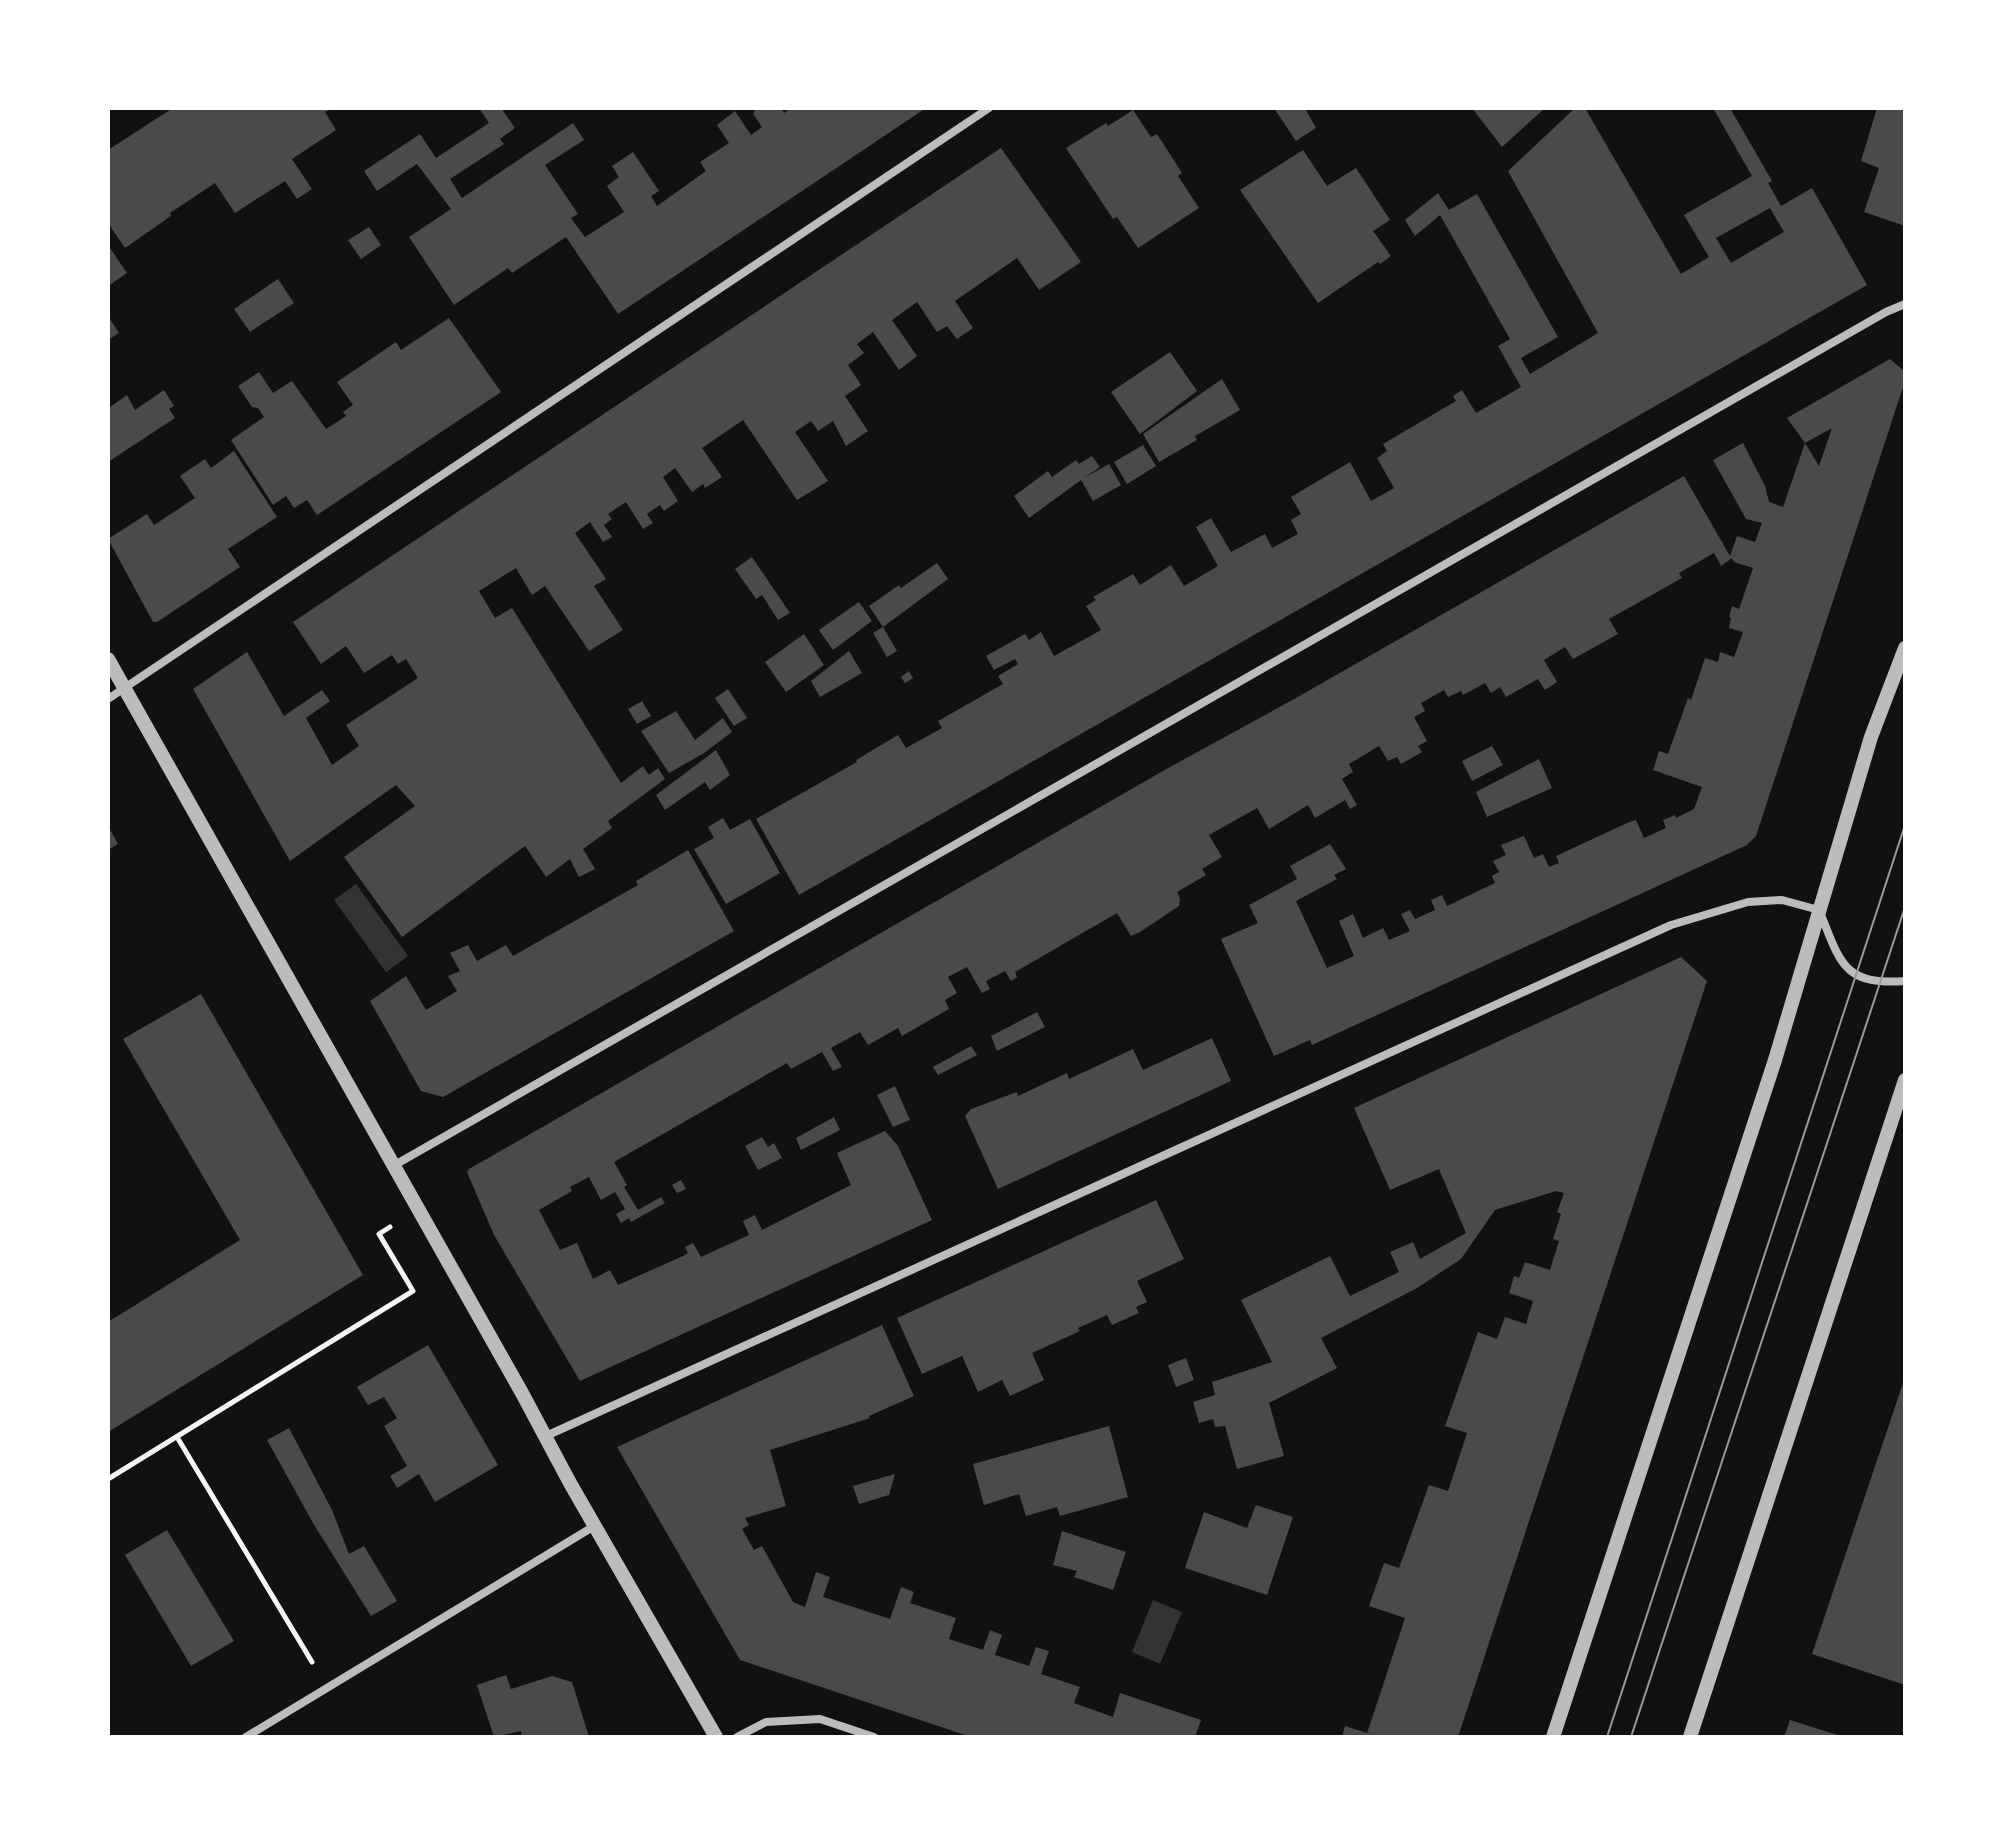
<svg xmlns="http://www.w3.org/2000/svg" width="2013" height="1845" font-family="Rubik,sans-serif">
  <rect width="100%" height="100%" fill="#111"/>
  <g fill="#333">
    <polygon points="356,884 408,956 386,972 334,900"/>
    <polygon points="1153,1600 1182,1612 1160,1664 1132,1652"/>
  </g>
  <g fill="#4a4a4a" fill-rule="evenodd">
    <polygon points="173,108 333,108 325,112 336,130 292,159 312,189 297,199 285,181 235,213 215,183 170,213 171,216 125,248 108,223 108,150"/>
    <polygon points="479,108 501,108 515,128 500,139 504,144 450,179 462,198 573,123 584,140 545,165 578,214 571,218 585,237 624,212 607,186 619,177 612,166 633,152 659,191 651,196 657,206 706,171 700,162 729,143 717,125 735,111 751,135 762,127 753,114 756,108 781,108 784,113 791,108 926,108 618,314 566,237 512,273 508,268 454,305 409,237 451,209 417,164 377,191 364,171 420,134 436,158 489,123"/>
    <polygon points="1274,108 1305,108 1316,128 1296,141"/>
    <polygon points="1472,108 1545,108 1502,147"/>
    <path d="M1575 108H1585L1681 274 1709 257 1684 215 1752 176 1713 108H1730L1772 181 1768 183 1781 206 1812 188 1867 285 799 895 756 819 857 762 856 760 898 735 906 748 942 728 938 721 1003 684 998 676 1018 664 1015 659 994 670 986 656 1025 634 1029 640 1041 632 1054 656 1101 630 1086 606 1096 600 1093 597 1133 574 1140 585 1171 565 1184 586 1218 566 1196 527 1211 518 1231 552 1265 534 1272 548 1298 534 1291 520 1301 514 1291 497 1350 462 1371 501 1394 488 1377 458 1387 451 1383 444 1456 401 1453 396 1462 390 1476 413 1521 387 1498 346 1510 339 1440 215 1415 236 1405 220 1438 193 1449 210 1477 194 1558 337 1521 358 1530 374 1598 333 1508 171ZM1770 208 1784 232 1731 263 1716 238Z"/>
    <polygon points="1877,108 1905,108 1905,226 1864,212 1879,168 1861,161"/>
    <polygon points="1133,110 1151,137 1157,134 1182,173 1178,176 1199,208 1138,248 1117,217 1113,219 1066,148 1106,123 1108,126"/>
    <polygon points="1001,148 1081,262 1039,290 1017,258 955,301 973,328 957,339 947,326 937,332 917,302 892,320 917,356 899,370 873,332 857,344 864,353 848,365 861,385 845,396 868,431 846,446 833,421 818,431 811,421 795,432 828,481 797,500 743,420 702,448 722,477 705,488 703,484 692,492 675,468 663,477 678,501 664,511 660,505 647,514 653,523 643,529 626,502 608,514 612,519 604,525 612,537 603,542 590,522 575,533 606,579 594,586 623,630 589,651 545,586 532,595 516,568 479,591 495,618 512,608 621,783 643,766 649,775 658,768 665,779 608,821 612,828 583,849 595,869 579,877 570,859 546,877 525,846 402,937 344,857 415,806 396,785 290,861 193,689 247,652 284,716 322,690 330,701 306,718 332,765 359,746 346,725 418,678 406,659 398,664 392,655 364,673 346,646 321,664 293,622"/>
    <polygon points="1303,150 1327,186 1356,168 1390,220 1373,231 1391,256 1380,264 1378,262 1318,303 1240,190"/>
    <polygon points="369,227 381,245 361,259 348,240"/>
    <polygon points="108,245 127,273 108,286"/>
    <polygon points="278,279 294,303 250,332 234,309"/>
    <polygon points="108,316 119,333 108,340"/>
    <polygon points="449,318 501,392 317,515 307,500 294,508 286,496 273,505 231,440 264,417 258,408 252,407 238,386 259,372 273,393 292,381 326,429 346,416 343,412 353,405 337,382 396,342 401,350"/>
    <polygon points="1170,352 1197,391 1140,434 1111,392"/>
    <polygon points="1890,359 1905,372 1905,381 1756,836 1747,845 1312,1045 1310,1040 1274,1056 1221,939 1258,923 1249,905 1297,879 1290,866 1330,844 1346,869 1334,875 1337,879 1296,901 1327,968 1354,956 1339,921 1353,914 1363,938 1383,928 1389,940 1410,931 1401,914 1410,910 1415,919 1435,910 1431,900 1442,895 1447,906 1495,883 1492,876 1499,872 1493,861 1506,855 1501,845 1524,836 1534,858 1543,854 1549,867 1559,863 1556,856 1627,823 1636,820 1644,838 1666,828 1663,820 1675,815 1676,818 1694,809 1702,787 1653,770 1659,751 1668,754 1688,698 1691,700 1705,658 1718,662 1720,652 1734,657 1743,632 1729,628 1731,618 1729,617 1732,606 1739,609 1753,568 1734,562 1732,558 1721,566 1714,553 1679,573 1682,578 1609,619 1618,634 1573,659 1565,647 1544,660 1557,682 1545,690 1538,679 1506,697 1500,687 1491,693 1485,683 1463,695 1461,691 1448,697 1444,690 1421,703 1425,711 1414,717 1427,741 1418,746 1422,752 1401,764 1397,757 1388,761 1379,746 1349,764 1353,772 1342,779 1357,805 1350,809 1345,800 1315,818 1308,805 1269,829 1257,808 1209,835 1222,857 1202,869 1206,875 1177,892 1180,898 1179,906 1140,932 1131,936 1117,913 1015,972 1017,977 1011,981 1005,971 986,981 990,989 982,993 967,967 948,977 957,993 945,1000 949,1009 914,1029 902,1036 898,1028 868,1045 860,1032 831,1048 842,1067 833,1071 822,1052 791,1069 787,1063 614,1162 627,1185 624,1187 638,1210 661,1197 665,1203 631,1222 629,1218 621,1223 616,1214 625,1209 615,1192 601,1200 589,1177 570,1187 572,1191 539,1210 560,1250 577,1243 593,1279 610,1270 618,1285 683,1256 688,1253 685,1247 693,1243 701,1257 749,1235 743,1221 755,1215 762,1230 851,1185 837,1153 885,1131 898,1146 932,1220 580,1381 494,1235 467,1172 469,1169 1170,767 1296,698 1684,476 1730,556 1737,536 1755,542 1762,523 1746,519 1713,460 1743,443 1765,486 1769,502 1783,507 1805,443 1819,466 1832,428 1805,443 1787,418"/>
    <polygon points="1222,379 1240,410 1195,436 1197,440 1159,462 1143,434"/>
    <polygon points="164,390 174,406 169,409 175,418 108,462 108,403 110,407 127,395 135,410"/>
    <polygon points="1143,445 1156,466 1127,484 1114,462"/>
    <polygon points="234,451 277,517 228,549 240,567 157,622 153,622 108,539 147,514 154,525 195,498 180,476 205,459 211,468"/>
    <polygon points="1092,456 1100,467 1084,478 1109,464 1121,485 1093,501 1081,480 1029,518 1014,496 1048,471 1052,477 1076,460 1079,464"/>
    <polygon points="752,557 790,613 778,620 762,595 756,599 735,569"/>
    <polygon points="937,563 948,579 883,627 897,651 887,657 873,633 883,627 869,606 899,585 901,588"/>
    <polygon points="859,602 872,621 833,650 819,630"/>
    <polygon points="804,634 824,665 786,692 765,662"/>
    <polygon points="849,651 862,673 820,697 811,681"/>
    <polygon points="909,671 913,678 905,683 901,677"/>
    <polygon points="728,689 747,718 734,726 715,698"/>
    <polygon points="642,701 651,716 637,724 628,709"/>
    <polygon points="676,711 695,740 723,718 732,732 704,753 669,773 641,731"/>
    <polygon points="1492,746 1503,765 1472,781 1462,761"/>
    <polygon points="716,750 730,775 710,790 705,782 665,810 656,795"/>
    <polygon points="1539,759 1552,788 1487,817 1476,792"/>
    <polygon points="723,818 730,830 750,819 780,873 726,904 694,849 714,838 708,827"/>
    <polygon points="108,826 118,844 108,850"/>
    <polygon points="688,850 734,931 443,1097 421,1091 370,1001 406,976 426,1010 457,991 448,976 460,971 450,953 468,945 477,961 506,945 513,956 638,885 636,881"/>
    <polygon points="1681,957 1707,981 1458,1737 1342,1737 1345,1726 1367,1733 1386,1676 1405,1618 1369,1606 1384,1563 1399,1568 1429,1485 1448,1491 1467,1433 1445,1426 1478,1332 1497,1339 1505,1317 1526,1324 1533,1301 1509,1293 1514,1276 1519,1278 1525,1262 1550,1270 1559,1241 1553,1239 1561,1214 1557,1212 1564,1193 1556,1191 1495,1210 1461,1259 1417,1288 1321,1338 1337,1368 1269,1403 1284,1456 1237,1469 1225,1426 1215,1427 1213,1419 1199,1423 1193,1402 1215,1395 1212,1382 1272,1362 1241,1300 1330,1256 1350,1296 1399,1272 1390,1252 1413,1242 1420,1259 1466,1233 1439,1169 1390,1190 1354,1108"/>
    <polygon points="201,994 363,1275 108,1432 108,1322 240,1240 123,1039"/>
    <polygon points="1037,1012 1045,1027 997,1051 991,1036"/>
    <polygon points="1212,1038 1231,1081 998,1189 965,1116 971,1109 1017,1092 1018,1096 1067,1073 1069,1079 1133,1049 1143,1070"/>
    <polygon points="971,1046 977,1055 938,1075 933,1067"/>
    <polygon points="895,1086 910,1120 893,1127 877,1095"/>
    <polygon points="834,1117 840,1130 801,1150 796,1138"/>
    <polygon points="762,1137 768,1147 774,1143 782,1158 758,1170 745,1146"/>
    <polygon points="681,1180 686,1189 677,1193 672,1185"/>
    <polygon points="1156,1200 1184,1259 1137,1281 1147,1302 1136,1307 1139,1313 1112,1325 1107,1315 1078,1328 1080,1331 1032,1353 1044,1380 1010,1396 1002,1380 978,1392 962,1356 922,1374 897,1318"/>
    <polygon points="882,1325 914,1396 869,1416 870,1418 770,1450 786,1506 745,1518 749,1525 742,1529 754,1550 762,1546 793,1602 805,1607 816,1572 830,1577 823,1597 890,1619 901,1587 914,1592 910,1603 956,1618 949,1639 983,1650 990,1630 1002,1635 995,1655 1029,1666 1036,1647 1049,1651 1041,1674 1080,1687 1074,1703 1113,1717 1120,1693 1201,1720 1195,1737 971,1737 740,1660 617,1447"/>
    <polygon points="428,1345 498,1465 435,1502 419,1474 397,1488 390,1476 407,1466 384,1426 397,1418 384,1397 368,1405 357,1387"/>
    <polygon points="1186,1358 1194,1380 1176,1387 1168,1365"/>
    <polygon points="1905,1377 1905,1685 1812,1654"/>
    <polygon points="1109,1426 1128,1497 1060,1516 1057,1507 1026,1516 1019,1494 984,1505 973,1464"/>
    <polygon points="289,1428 332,1510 349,1554 364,1546 397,1601 371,1616 313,1523 267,1440"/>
    <polygon points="895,1474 889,1495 859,1504 853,1486"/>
    <polygon points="1256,1505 1293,1517 1267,1595 1185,1568 1204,1512 1247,1528"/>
    <polygon points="167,1530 234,1641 191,1666 125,1555"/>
    <polygon points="1062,1531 1126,1552 1113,1590 1074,1577 1077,1571 1053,1565"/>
    <polygon points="506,1675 511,1689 552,1676 572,1682 589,1737 522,1737 521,1731 494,1737 477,1685"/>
    <polygon points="1790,1720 1841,1736 1841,1737 1784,1737"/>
  </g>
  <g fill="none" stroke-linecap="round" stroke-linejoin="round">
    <g stroke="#f5f5f5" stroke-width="5">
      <polyline points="177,1437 312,1662"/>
      <polyline points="108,1479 413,1291 379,1234 390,1227"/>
    </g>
    <g stroke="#bcbcbc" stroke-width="8">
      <polyline points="108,699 989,108"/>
      <polyline points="393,1166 1886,312 1905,304"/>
      <path d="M546 1436 1671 925 1748 902 1782 900 1819 910C1840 961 1842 986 1905 981"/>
      <polyline points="246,1737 596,1525"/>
      <polyline points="737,1737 766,1722 820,1719 874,1737"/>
    </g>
    <g stroke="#bcbcbc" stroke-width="14">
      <polyline points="108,659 522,1393 570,1483 716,1737"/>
      <polyline points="1553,1737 1775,1060 1871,737 1905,648"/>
      <polyline points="1690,1737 1905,1080"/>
    </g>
    <g stroke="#9a9a9a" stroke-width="2">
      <polyline points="1607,1737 1905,825"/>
      <polyline points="1631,1737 1905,907"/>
    </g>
  </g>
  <rect width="2013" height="1845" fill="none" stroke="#ffffff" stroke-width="220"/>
</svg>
